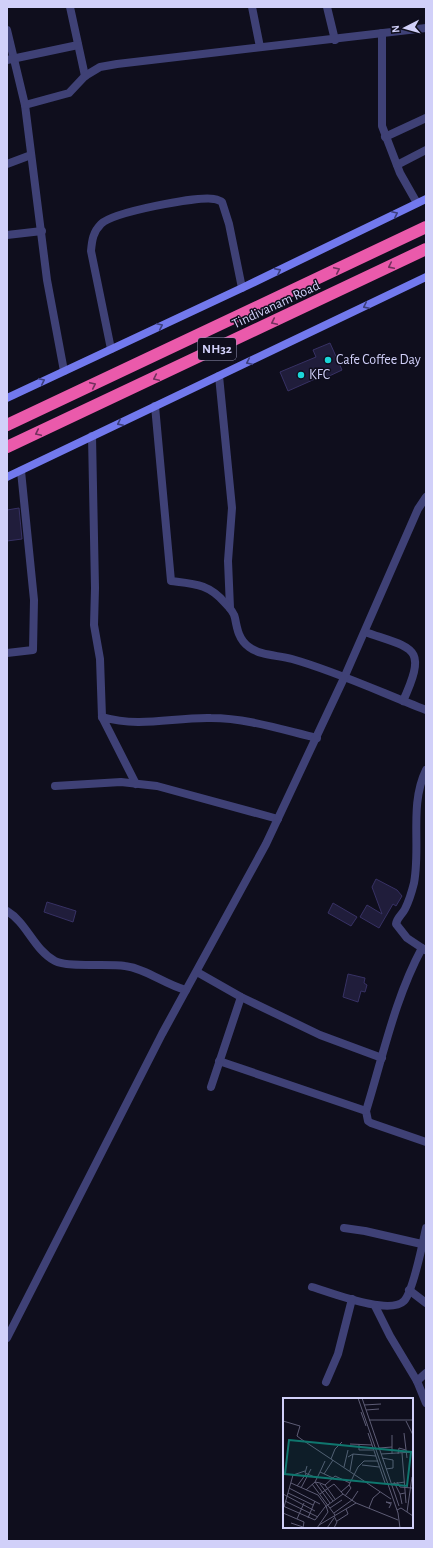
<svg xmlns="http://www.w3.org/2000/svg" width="433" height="1548" font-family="'Alegreya Sans',sans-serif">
  <rect width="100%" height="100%" fill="#0f0e1d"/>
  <g fill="#201d3b" stroke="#373164">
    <polygon points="330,343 342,370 325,378 324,375 288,391 280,372 316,357 313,350"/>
    <polygon points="19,508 22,539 7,541 7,510"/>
    <polygon points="376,879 397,890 402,896 396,906 393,904 379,928 360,917 367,905 382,914 372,887"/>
    <polygon points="47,902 76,911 73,922 44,912"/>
    <polygon points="333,903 357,917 351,926 328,913"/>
    <polygon points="348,974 365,978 364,983 367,985 365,992 361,991 358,1002 343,997"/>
  </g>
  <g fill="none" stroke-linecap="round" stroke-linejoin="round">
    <g stroke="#3f4176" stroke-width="8">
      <polyline points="70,7 85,76"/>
      <polyline points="252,7 260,47"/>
      <polyline points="327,7 335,40"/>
      <polyline points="7,30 25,105 47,280 64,371"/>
      <polyline points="382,33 382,126 400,173 417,203"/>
      <polyline points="7,60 78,45"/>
      <polyline points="25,105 69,93 85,76 100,67 117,64 426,28"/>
      <polyline points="385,137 426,118"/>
      <polyline points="7,164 31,155"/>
      <polyline points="397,165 426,150"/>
      <polyline points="7,235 42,231"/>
      <path d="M111 349 91 251C92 240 93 232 101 224 113 212 197 196 214 199 217 199 220 201 222 202L229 224 242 288"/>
      <polyline points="219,376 232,508 228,561 230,608"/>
      <path d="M155 406 171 581C195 584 209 584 225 603 229 607 234 612 235 618 237 629 239 640 249 647 261 656 278 655 292 659 338 672 382 693 426 710"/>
      <polyline points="92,436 95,588 94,625 100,659 102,717"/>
      <path d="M365 632C414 649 428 646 403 701"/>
      <polyline points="7,653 33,650 34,600 21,471"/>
      <path d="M136 784 102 717C141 728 173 717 211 718 247 718 283 730 317 738"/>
      <polyline points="55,786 121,782 157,786 278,819"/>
      <path d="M7 911C27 923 34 950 55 961 68 968 107 963 125 966 147 969 164 984 186 990"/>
      <path d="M422 948C395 998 383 1056 366 1111L368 1121 371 1123 426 1142"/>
      <path d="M425 950 407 938 396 924C397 917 402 915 405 909 409 901 412 891 414 883 421 846 409 805 426 770"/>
      <polyline points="197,972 241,997 320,1035 382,1058"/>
      <polyline points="219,1061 366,1111"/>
      <polyline points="211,1087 241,997"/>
      <polyline points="344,1228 365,1231 426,1245"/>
      <path d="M312 1287C330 1292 389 1316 404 1301 413 1292 423 1242 426 1228"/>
      <polyline points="409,1290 426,1303"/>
      <polyline points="375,1306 390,1336 417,1381 426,1403"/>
      <polyline points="7,1338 162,1034 266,844 344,678 418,509 426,497"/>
      <polyline points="417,1381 426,1373"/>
      <polyline points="326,1382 338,1354 352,1299"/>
    </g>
    <g stroke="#7279ed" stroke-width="8">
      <polyline points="7,398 242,288 426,199"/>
      <polyline points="7,477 426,277"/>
    </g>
    <g stroke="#ea5aab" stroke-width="12">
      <polyline points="7,425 426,227"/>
      <polyline points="7,447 426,249"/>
    </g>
  </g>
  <defs><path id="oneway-chevron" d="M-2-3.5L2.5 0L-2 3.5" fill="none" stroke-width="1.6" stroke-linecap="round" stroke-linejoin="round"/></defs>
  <g stroke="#3c3e7b">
    <use href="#oneway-chevron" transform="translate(395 214) rotate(-25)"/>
    <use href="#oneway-chevron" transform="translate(278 271) rotate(-26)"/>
    <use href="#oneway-chevron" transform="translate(366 306) rotate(154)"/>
    <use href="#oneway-chevron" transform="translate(160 326) rotate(-25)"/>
    <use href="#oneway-chevron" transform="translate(249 362) rotate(155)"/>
    <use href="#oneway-chevron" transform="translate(42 381) rotate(-25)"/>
    <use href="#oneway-chevron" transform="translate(120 423) rotate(154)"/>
  </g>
  <g stroke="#72305d">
    <use href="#oneway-chevron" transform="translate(391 266) rotate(154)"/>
    <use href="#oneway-chevron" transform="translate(337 270) rotate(-25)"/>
    <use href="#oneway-chevron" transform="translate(274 322) rotate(155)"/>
    <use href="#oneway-chevron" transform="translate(156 378) rotate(155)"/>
    <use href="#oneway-chevron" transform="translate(93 385) rotate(-25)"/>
    <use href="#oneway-chevron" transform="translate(38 433) rotate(155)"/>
  </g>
  <g fill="#1bd6d9" stroke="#0f0e1d" stroke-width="1.5">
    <circle cx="328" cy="360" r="4"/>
    <circle cx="301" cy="375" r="4"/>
  </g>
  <g text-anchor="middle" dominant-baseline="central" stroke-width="3" stroke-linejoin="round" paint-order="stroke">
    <rect fill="#0f0e1d" stroke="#9796b7" stroke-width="1" x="198" y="338" width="38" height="22" rx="3"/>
    <g font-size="13" font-weight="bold" fill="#d1d0f9">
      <text x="217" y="349">NH32</text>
    </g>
    <g font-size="14" fill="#d1d0f9" stroke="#0f0e1d">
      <text transform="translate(276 305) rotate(-25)">Tindivanam Road</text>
    </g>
    <g font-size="14" fill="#d1d0f9" stroke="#0f0e1d" text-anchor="start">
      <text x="336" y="360">Cafe Coffee Day</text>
      <text x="309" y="375">KFC</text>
    </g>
  </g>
  <g transform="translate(283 1398)">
    <rect width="130" height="130" fill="#0f0e1d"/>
    <path fill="none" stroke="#5d5c75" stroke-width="1" d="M75 0 115 115 117 130M79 0 116 108M81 7 98 6M83 12 96 11M78 14 83 28M86 22H130M0 23 17 28 14 38 18 41 108 101M123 23 130 37M85 35 102 85M121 35 124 60M109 37V56M67 46 89 47M76 46V52H90M96 50 109 49M119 55 123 105M70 56 93 58M98 56 130 54M115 56 116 50 123 52M65 59 70 56 67 73M99 60 110 62V70L103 71M48 61 52 51 59 44M79 67 96 69M24 68 22 75 34 80M61 69 65 52M37 74 42 63M41 76 50 62M111 84 117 96M114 84 117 89 129 90M8 85 35 97 43 108 45 114 34 130M29 86 52 117M37 86 50 103M108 86 122 84M42 87 52 78 67 85M14 88 23 76M6 90 37 106M18 90 28 71M23 92 32 84 37 85 42 87 52 101M58 94 66 87 75 69 81 63H95M5 95 30 107M0 96 32 113M37 96 51 86 60 96 73 105 115 122M62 98 68 90 66 87M2 103 35 119M47 105 32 84 37 74 50 80M119 106 117 96 122 95M0 108 32 122 42 109 60 96M1 109 10 77 22 73M47 110 59 102M86 110 90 100 97 94M106 110 108 106 103 104 109 105M114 112 118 110 130 118M124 114 129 79M0 115 21 124 20 130M51 115 69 102 75 93M25 120 32 103M14 121 21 105M54 123 65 116 63 111M8 125 20 129M36 127 73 105M44 130 51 120M51 130 54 124 51 118"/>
    <path fill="#0f766e" fill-opacity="0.15" stroke="#0f766e" stroke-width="2" d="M6 42 128 54 124 88 2 76Z"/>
    <rect width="130" height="130" fill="none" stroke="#d1d0f9" stroke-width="2"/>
  </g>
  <rect width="433" height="1548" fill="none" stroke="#d1d0f9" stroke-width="16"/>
  <g transform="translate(405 28) rotate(264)" stroke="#0f0e1d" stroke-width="3" paint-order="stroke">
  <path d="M0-3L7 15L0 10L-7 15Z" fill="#d1d0f9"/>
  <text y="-6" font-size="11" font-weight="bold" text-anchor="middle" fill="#d1d0f9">N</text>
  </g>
</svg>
